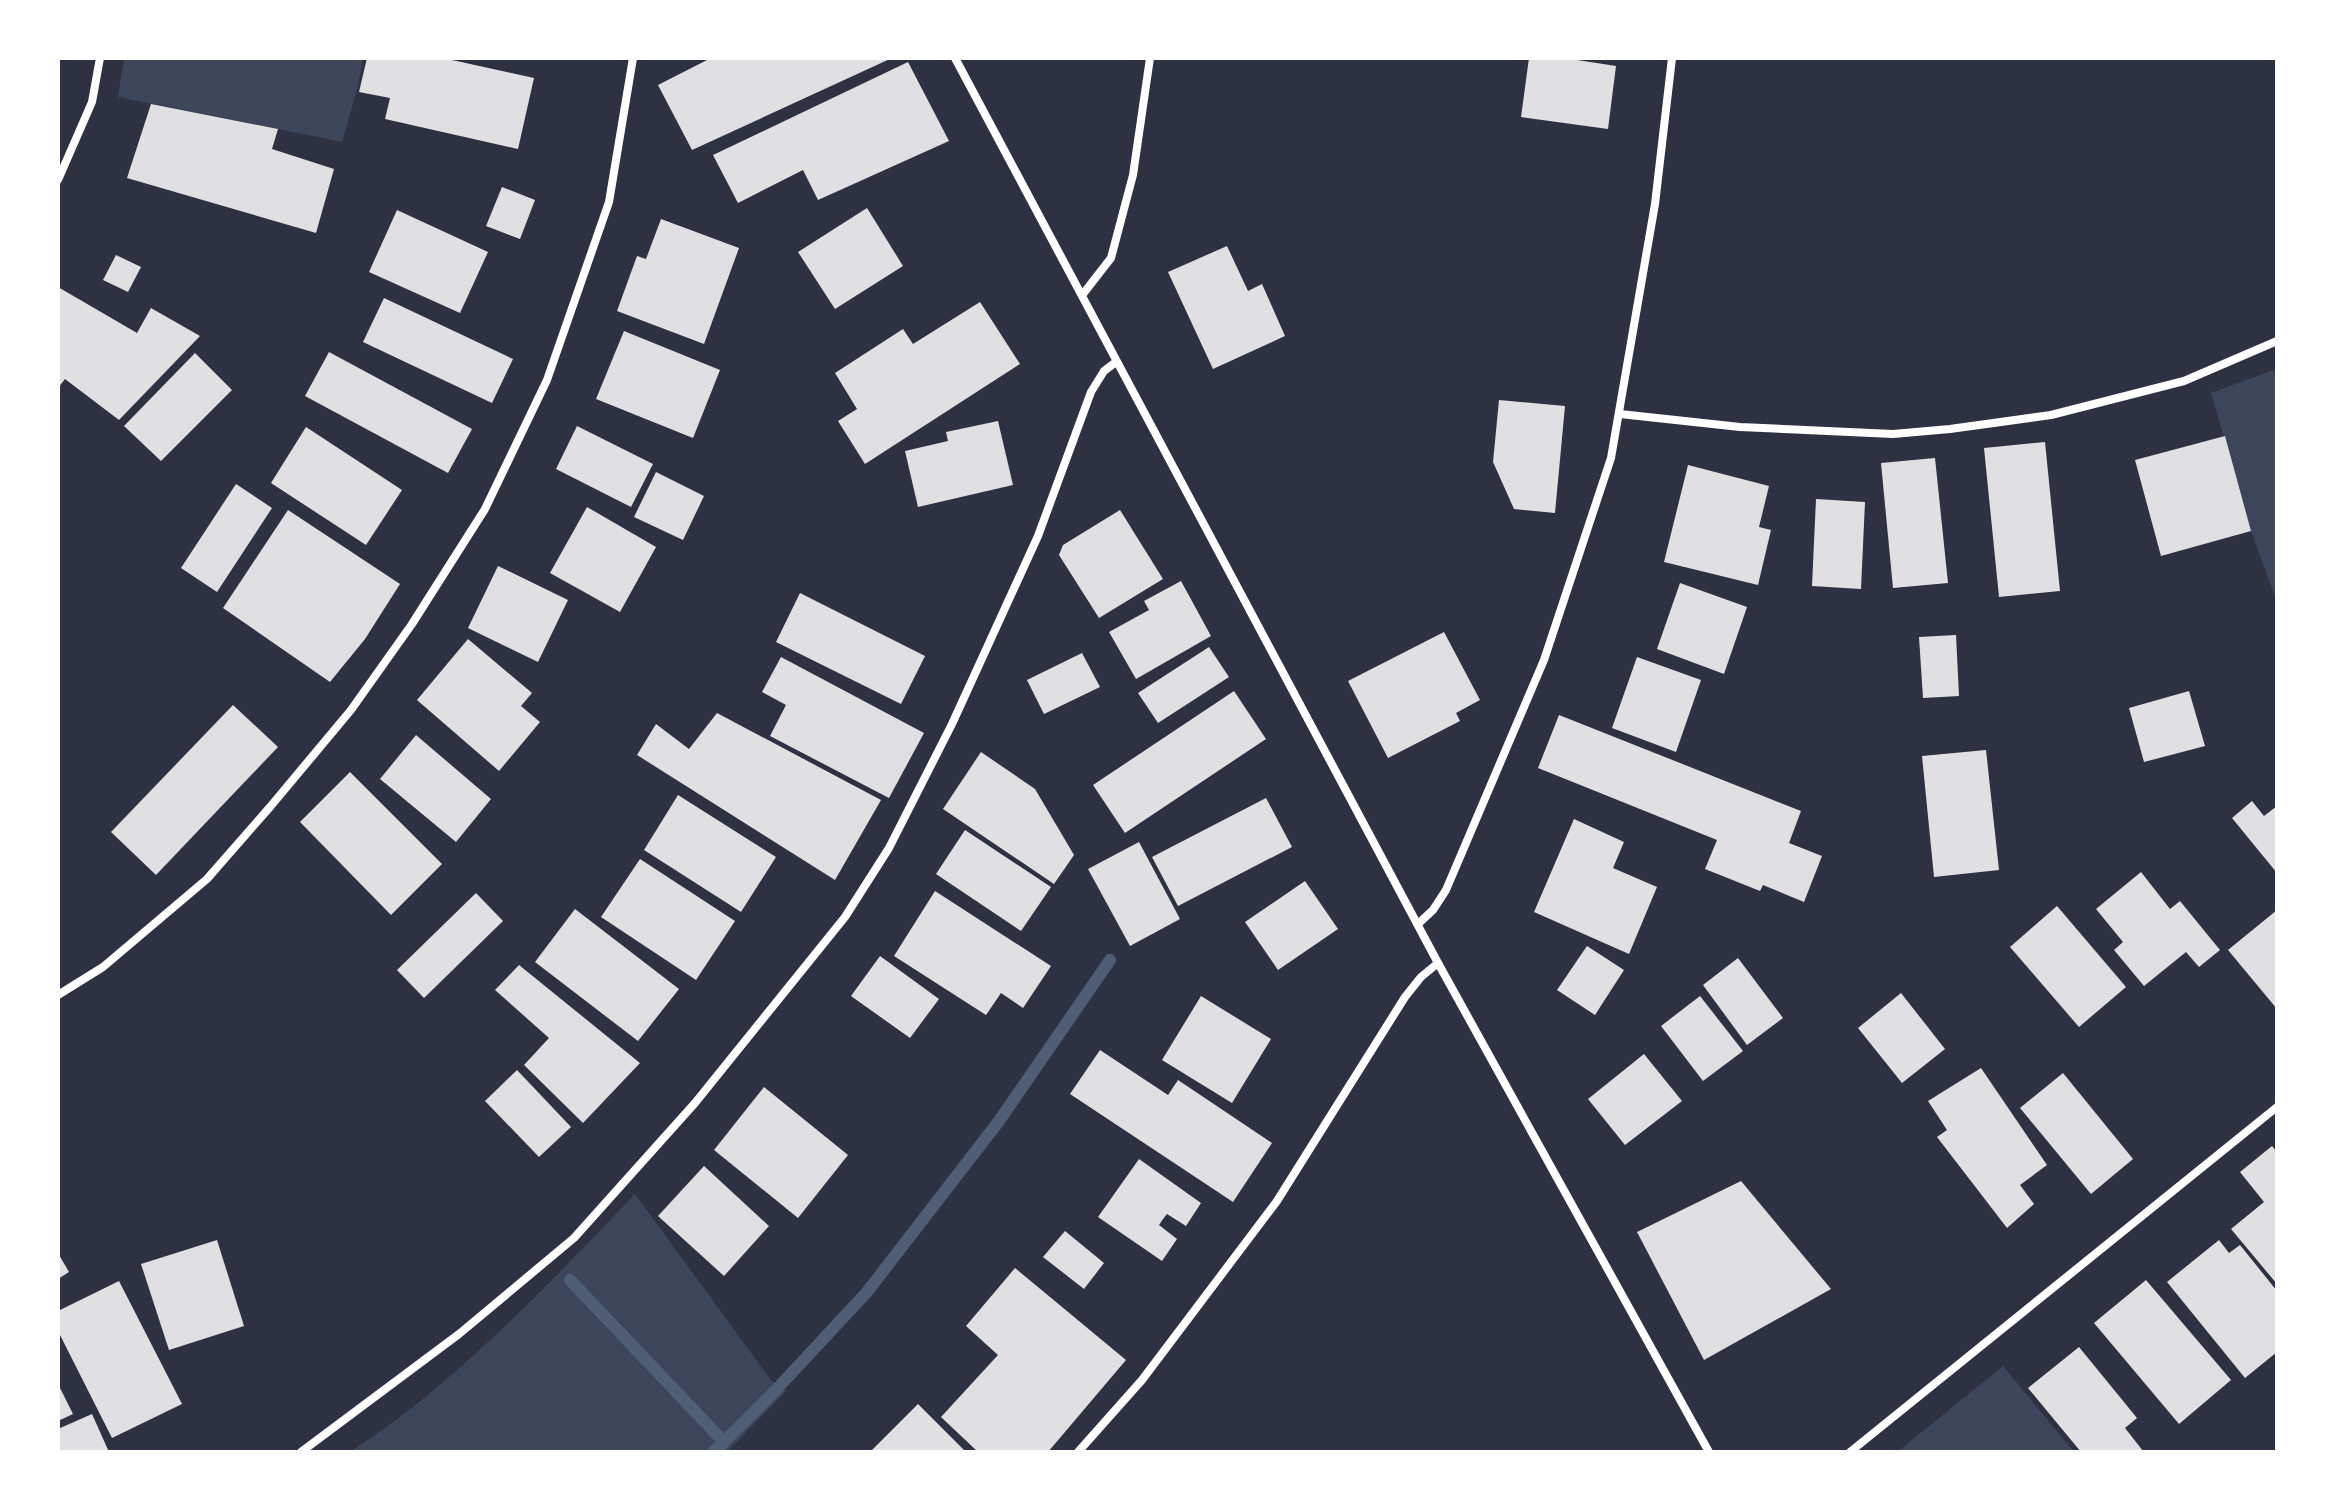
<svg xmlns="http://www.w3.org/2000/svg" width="2335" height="1510" font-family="Roboto,sans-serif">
  <rect width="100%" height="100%" fill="#2d3142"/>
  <g fill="#3c4559">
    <polygon points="124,58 363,58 358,86 342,142 118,97"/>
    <polygon points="2276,369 2277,370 2277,602 2251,531 2211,393"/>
    <path d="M635 1194 771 1380 786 1391 727 1452H350C458 1382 546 1286 635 1194Z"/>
    <polygon points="2003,1366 2074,1452 1897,1452"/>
  </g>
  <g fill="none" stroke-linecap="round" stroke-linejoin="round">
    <g stroke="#4f5d75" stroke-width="12">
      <polyline points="570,1280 724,1442 713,1452"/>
      <polyline points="724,1442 774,1392 867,1292 999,1121 1110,960"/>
    </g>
  </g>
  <g fill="#e0e0e3">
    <polygon points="367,58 443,58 534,78 518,149 385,119 390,98 359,92"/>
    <polygon points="711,58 892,58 692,150 658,85"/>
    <polygon points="1529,58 1564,58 1616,66 1608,129 1521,117"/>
    <polygon points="908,62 949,141 818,200 803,170 738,203 713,155"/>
    <polygon points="151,104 278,129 272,149 334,169 316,233 127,178"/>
    <polygon points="502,187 535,200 520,239 486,226"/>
    <polygon points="867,208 903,266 835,309 798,252"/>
    <polygon points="397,210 488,252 460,313 369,272"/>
    <polygon points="661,219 739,248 704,344 617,311 637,256 646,259"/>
    <polygon points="1227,246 1248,291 1262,284 1285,336 1213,369 1168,272"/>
    <polygon points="116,255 141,267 128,292 103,280"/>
    <polygon points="58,287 137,333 151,308 200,336 119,420 65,379 58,388"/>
    <polygon points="384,298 513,359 492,403 363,342"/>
    <polygon points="980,302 1020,364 865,464 838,421 857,409 835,373 903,329 913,344"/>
    <polygon points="624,331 720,370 693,438 596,399"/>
    <polygon points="329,352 472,429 448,473 305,396"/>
    <polygon points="195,353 232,390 161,461 124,426"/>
    <polygon points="1499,400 1565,406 1555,513 1514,509 1493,462"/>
    <polygon points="998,421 1013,485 918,507 905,451 948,441 946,432"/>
    <polygon points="577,426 653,464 631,507 556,469"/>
    <polygon points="306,427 402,490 366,545 271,483"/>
    <polygon points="2225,436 2251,531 2161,556 2135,460"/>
    <polygon points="2045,442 2060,591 1999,597 1984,448"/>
    <polygon points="1935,458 1948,583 1893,588 1881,463"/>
    <polygon points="1688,465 1769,486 1759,527 1771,530 1758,585 1664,562"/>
    <polygon points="656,472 704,496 683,540 634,517"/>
    <polygon points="236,484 272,508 217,592 181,568"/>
    <polygon points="1816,499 1865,502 1861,589 1812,586"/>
    <polygon points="587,507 656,547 620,612 550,573"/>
    <polygon points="288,510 400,584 365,639 330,682 223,608"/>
    <polygon points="1120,510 1163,579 1099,618 1059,555 1063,545"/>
    <polygon points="498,566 568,600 538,662 468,628"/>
    <polygon points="1181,581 1211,636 1136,679 1109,632 1149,610 1144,601"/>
    <polygon points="1680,583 1747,607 1724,674 1657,649"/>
    <polygon points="800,593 925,656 901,704 776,642"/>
    <polygon points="1444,632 1480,700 1456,713 1460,721 1388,758 1348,681"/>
    <polygon points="1956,635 1959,696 1923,698 1919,637"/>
    <polygon points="468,639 532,693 521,706 540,722 499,771 417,700"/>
    <polygon points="1209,647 1229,677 1158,723 1138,693"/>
    <polygon points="1082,653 1100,687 1044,714 1027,680"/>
    <polygon points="781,657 924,733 889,798 770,736 786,705 762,692"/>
    <polygon points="1637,657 1701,680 1676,752 1612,728"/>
    <polygon points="1234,691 1266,739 1125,833 1093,785"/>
    <polygon points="2189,691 2205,746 2144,762 2129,708"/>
    <polygon points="233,705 278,747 156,875 111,832"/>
    <polygon points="717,713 881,800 835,880 637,755 656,724 689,749"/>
    <polygon points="1559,715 1801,811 1789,843 1822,856 1804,902 1763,885 1760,891 1705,869 1717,840 1538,768"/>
    <polygon points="416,735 491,799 456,842 380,779"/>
    <polygon points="1986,750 1999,870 1934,877 1922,756"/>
    <polygon points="981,752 1035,789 1074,855 1054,884 943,809"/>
    <polygon points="350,772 442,864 391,915 300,822"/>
    <polygon points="678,795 776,857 741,912 644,850"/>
    <polygon points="1266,798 1292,847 1178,906 1152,857"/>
    <polygon points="2252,801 2264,816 2277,806 2277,873 2232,818"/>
    <polygon points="1574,819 1624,842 1613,868 1657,887 1629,954 1534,912"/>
    <polygon points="965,830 1051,887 1021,931 936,874"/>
    <polygon points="1139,842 1180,919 1130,946 1088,869"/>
    <polygon points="640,859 735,921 696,980 601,917"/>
    <polygon points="2141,872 2170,909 2180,901 2220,950 2199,967 2186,952 2144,986 2114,950 2123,942 2096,909"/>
    <polygon points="1305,881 1338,929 1278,970 1245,922"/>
    <polygon points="935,891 1051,966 1023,1008 1001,993 986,1015 894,956"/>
    <polygon points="476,893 503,921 424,998 397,970"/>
    <polygon points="2057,906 2126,987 2079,1027 2010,947"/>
    <polygon points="575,909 679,989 638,1041 535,962"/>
    <polygon points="2277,910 2277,1009 2228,950"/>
    <polygon points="1587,946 1624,970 1595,1015 1557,990"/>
    <polygon points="880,956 939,999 910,1038 851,996"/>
    <polygon points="1738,958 1783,1018 1747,1045 1703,985"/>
    <polygon points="519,965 640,1063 583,1123 524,1065 549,1038 495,990"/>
    <polygon points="1901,993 1945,1049 1902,1083 1858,1028"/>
    <polygon points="1201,996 1271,1039 1232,1103 1162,1060"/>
    <polygon points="1700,996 1743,1051 1703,1081 1661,1026"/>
    <polygon points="1100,1050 1168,1095 1178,1080 1272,1143 1233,1202 1070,1094"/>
    <polygon points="1644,1054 1682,1101 1625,1145 1588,1099"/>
    <polygon points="1981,1068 2047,1165 2020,1185 2034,1204 2007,1228 1937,1137 1947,1130 1928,1101"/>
    <polygon points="517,1070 571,1127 539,1157 485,1101"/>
    <polygon points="2063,1073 2133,1159 2091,1194 2020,1108"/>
    <polygon points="764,1087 848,1155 798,1218 714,1150"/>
    <polygon points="2272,1146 2277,1152 2277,1284 2231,1229 2264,1202 2240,1172"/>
    <polygon points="1139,1159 1201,1203 1186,1226 1167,1214 1163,1219 1159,1225 1177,1239 1162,1261 1098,1217"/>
    <polygon points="704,1166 769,1226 724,1276 658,1216"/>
    <polygon points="1741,1181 1831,1289 1704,1360 1637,1232"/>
    <polygon points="1065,1231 1104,1263 1084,1289 1043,1257"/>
    <polygon points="217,1240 244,1326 169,1350 141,1264"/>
    <polygon points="2219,1240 2229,1253 2240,1245 2277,1291 2277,1352 2245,1378 2167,1282"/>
    <polygon points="58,1253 69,1272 58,1279"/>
    <polygon points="1015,1268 1126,1360 1048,1452 978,1452 941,1417 998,1355 966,1326"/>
    <polygon points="2146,1280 2231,1380 2179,1424 2094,1323"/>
    <polygon points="119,1281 182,1404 112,1438 58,1331 58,1311"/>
    <polygon points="2079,1347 2137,1418 2125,1428 2143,1451 2141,1452 2081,1452 2028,1388"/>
    <polygon points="58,1384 73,1414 58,1421"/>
    <polygon points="918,1404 966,1452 870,1452"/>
    <polygon points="92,1414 109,1452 58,1452 58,1429"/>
  </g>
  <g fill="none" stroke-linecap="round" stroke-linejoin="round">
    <g stroke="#fff" stroke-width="8">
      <polyline points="955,58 1438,963 1709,1452"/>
      <polyline points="58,180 92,102 100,58"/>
      <polyline points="1083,294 1111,258 1133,175 1150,58"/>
      <polyline points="1620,414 1740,427 1893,434 1950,429 2051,415 2184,381 2277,341"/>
      <polyline points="1419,923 1433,910 1446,890 1544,660 1611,458 1655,204 1672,58"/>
      <polyline points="58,995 103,967 207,879 270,807 351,710 412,624 485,509 547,380 609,202 633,58"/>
      <polyline points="301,1452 459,1334 574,1238 695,1103 845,917 889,848 952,724 1038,536 1091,392 1104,371 1116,362"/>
      <polyline points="1078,1452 1142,1380 1277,1201 1405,997 1421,977 1438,963"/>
      <polyline points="1850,1452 2277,1107"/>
    </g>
  </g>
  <rect width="2335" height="1510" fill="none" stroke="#ffffff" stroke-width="120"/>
</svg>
